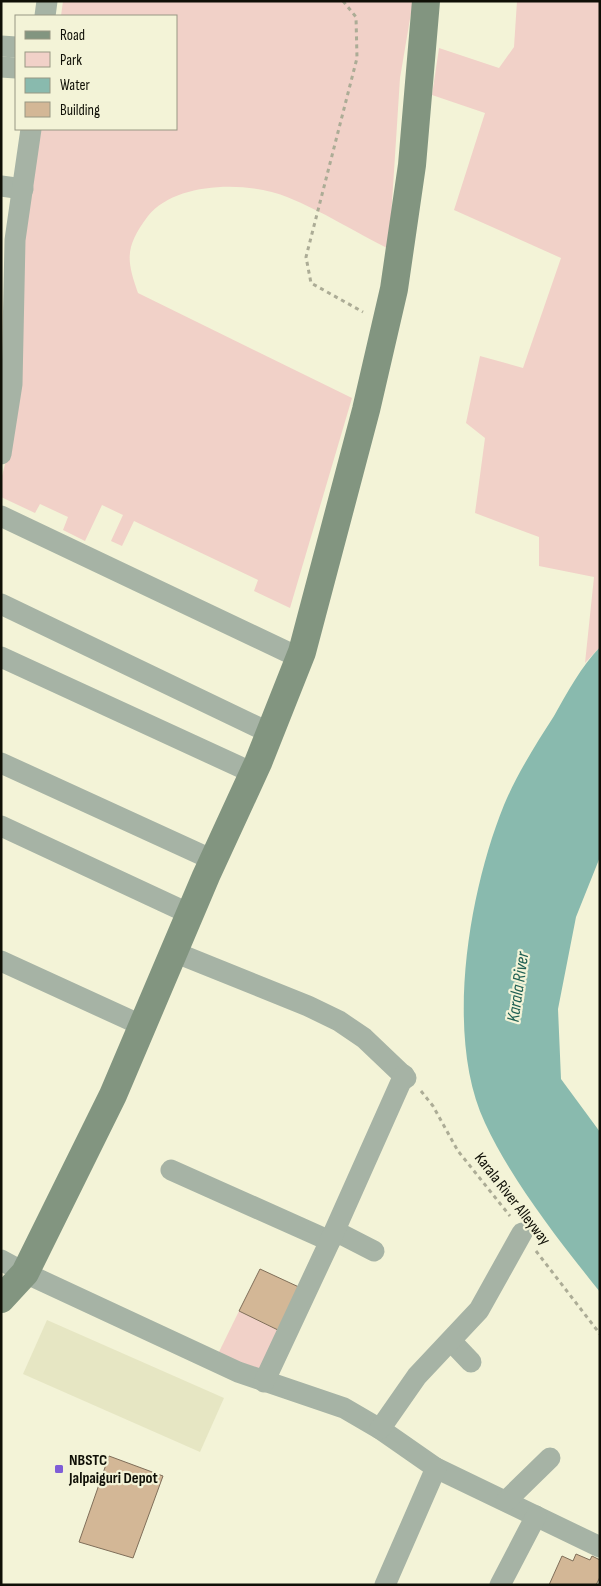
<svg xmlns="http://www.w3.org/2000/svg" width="601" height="1586" font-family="'Sofia Sans Condensed',sans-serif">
  <rect width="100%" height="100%" fill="#f3f3d7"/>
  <polygon fill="#e6e6c3" points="47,1320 224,1398 200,1452 23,1374"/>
  <g fill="#f1d1c8">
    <path d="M63 1H413L400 78 389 249C355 232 322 211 287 197 249 181 176 181 148 216 125 247 126 259 138 293L352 398 290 608 254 591 258 580 134 521 122 546 111 541 123 515 102 505 85 541 63 530 68 517 40 504 35 513 1 497V480L13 432 21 237 41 129H176V16H61Z"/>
    <polygon points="517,1 600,1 600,647 585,663 594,577 539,566 539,537 475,513 485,438 466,423 480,356 523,368 561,258 454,210 485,113 432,95 439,48 499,68 514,47"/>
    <polygon points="239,1311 280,1331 261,1370 217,1356"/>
  </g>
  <path fill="#89baae" d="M600 647V857L576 917 558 1009 561 1079 600 1132V1292C560 1242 512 1181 485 1123 444 1036 469 891 504 805 517 774 536 744 554 716 568 691 581 667 600 647Z"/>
  <g fill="#d3b796" stroke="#7f6e59">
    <polygon points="260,1269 301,1288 280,1331 239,1311"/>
    <polygon points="109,1456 163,1476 133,1558 79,1542"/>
    <polygon points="576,1554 590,1560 592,1556 600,1560 600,1577 596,1585 549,1585 562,1556 573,1561"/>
  </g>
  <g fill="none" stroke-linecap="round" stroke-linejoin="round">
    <g stroke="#acac96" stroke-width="3" stroke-dasharray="4 4" stroke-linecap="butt">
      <polyline points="343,1 356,17 357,58 306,257 311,283 363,312"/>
      <polyline points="421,1091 433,1106 458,1151 510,1216"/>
      <polyline points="536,1251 600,1334"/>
    </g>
    <g stroke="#a6b3a5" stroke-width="21">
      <polyline points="45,16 47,1"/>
      <polyline points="1,46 16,47"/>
      <polyline points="1,67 16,68"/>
      <polyline points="1,186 23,189"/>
      <polyline points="1,454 12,384 15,240 31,129"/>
      <polyline points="1,516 300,658"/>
      <polyline points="1,604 270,733"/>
      <polyline points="1,657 253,773"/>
      <polyline points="1,763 213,860"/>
      <polyline points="1,826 190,914"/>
      <polyline points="174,952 308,1006 339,1021 364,1038 406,1078"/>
      <polyline points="1,961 143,1026"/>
      <polyline points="171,1170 330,1241"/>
      <polyline points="335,1231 374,1251"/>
      <polyline points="1,1260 25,1273 238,1372 344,1408 380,1429 436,1468 600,1547"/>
      <polyline points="451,1341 471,1362"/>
      <polyline points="264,1382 330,1241 404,1075"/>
      <polyline points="380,1429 417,1376 479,1310 522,1233"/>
      <polyline points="506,1501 550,1458"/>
      <polyline points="385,1585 436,1468"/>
      <polyline points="500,1585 536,1516"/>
    </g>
    <polyline stroke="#829580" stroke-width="28" points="1,1299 25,1273 113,1095 206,876 258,763 302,652 366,410 394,289 412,165 426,1"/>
  </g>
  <rect fill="#7f5dd7" stroke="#f3f3d7" stroke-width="2" x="54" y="1464" width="10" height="10" rx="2.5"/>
  <g text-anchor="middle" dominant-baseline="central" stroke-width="4.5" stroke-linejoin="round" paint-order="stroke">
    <g font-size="16" fill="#0f0f06" stroke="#f3f3d7">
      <text transform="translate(512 1199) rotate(52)">Karala River Alleyway</text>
    </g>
    <g font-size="16" font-weight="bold" fill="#0f0f06" stroke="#f3f3d7" text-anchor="start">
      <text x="69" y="1460">NBSTC<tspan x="69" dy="18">Jalpaiguri Depot</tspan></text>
    </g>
    <g font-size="18" font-style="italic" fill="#1f6053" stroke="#f3f3d7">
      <text transform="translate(518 987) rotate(-82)">Karala River</text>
    </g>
  </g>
  <rect width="601" height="1586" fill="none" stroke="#0f0f06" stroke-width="5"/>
  <rect x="15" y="15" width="162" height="115" fill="#f3f3d7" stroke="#989883"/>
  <rect x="25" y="31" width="25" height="8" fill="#829580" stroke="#989883"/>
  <text x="60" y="40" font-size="15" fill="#0f0f06">Road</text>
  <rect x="25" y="52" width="25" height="15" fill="#f1d1c8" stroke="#989883"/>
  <text x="60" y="65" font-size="15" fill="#0f0f06">Park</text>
  <rect x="25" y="78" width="25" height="15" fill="#89baae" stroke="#989883"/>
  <text x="60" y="90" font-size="15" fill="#0f0f06">Water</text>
  <rect x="25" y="102" width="25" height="15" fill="#d3b796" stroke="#989883"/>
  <text x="60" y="115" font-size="15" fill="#0f0f06">Building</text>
</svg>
